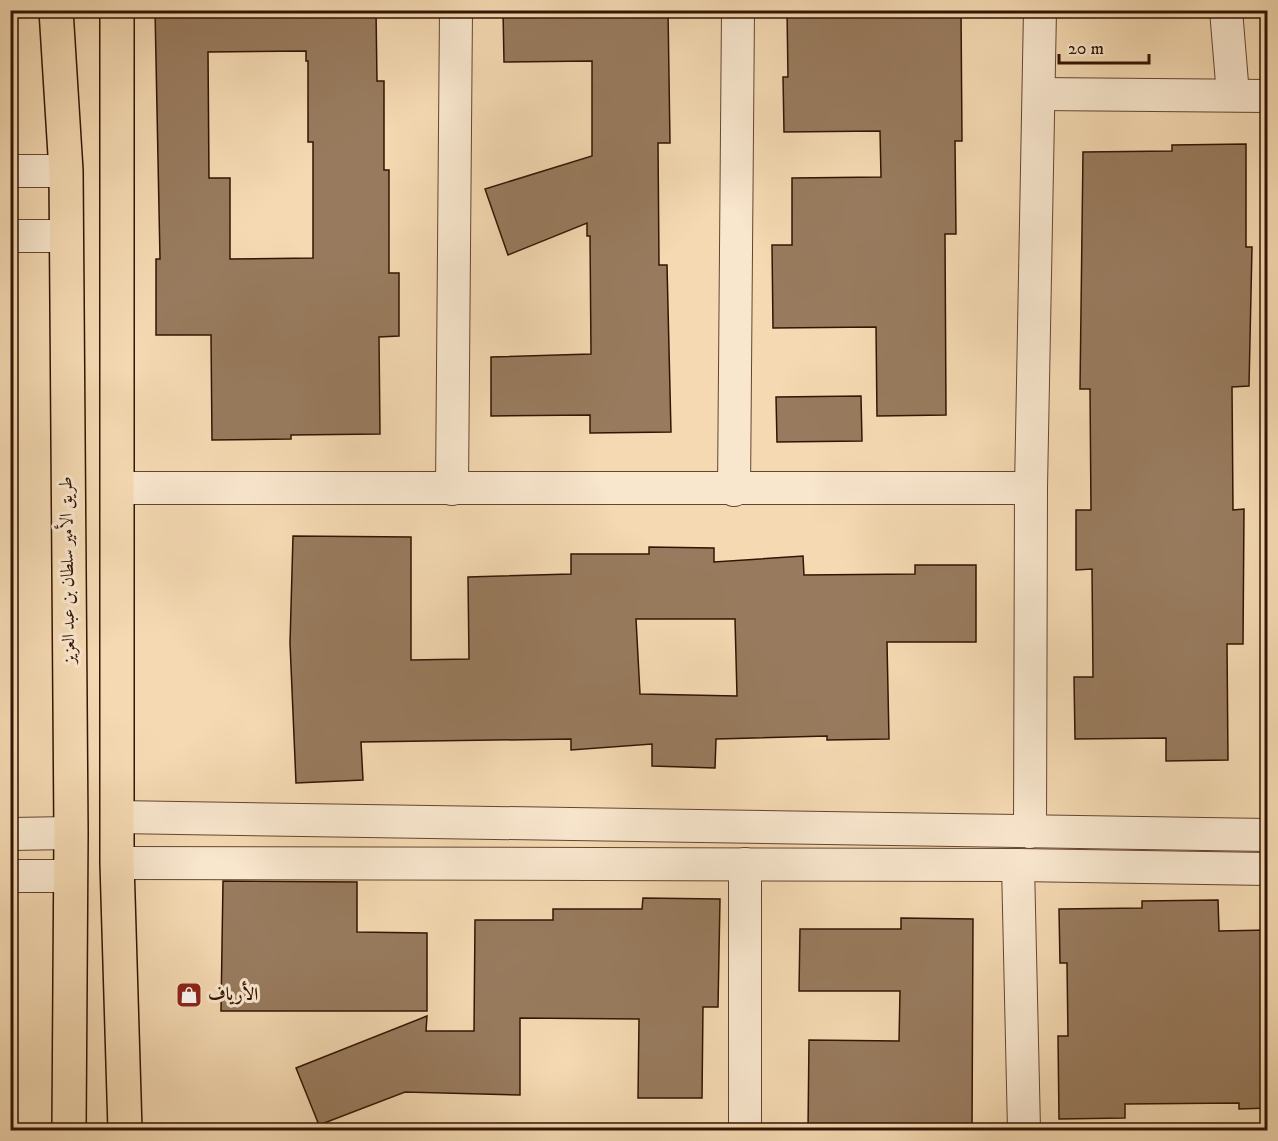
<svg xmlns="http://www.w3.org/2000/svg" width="1278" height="1141" font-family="'IM FELL DW Pica',Amiri,serif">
  <rect width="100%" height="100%" fill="#f4d9b2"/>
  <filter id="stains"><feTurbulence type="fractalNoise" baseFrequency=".00333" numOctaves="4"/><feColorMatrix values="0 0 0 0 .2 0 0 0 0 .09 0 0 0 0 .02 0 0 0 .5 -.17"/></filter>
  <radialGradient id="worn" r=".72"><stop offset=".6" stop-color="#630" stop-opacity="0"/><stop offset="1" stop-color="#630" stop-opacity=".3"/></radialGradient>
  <g fill="#987b5e" stroke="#341503" stroke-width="1.5" fill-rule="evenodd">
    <path d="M155 10H376L377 81H384V170H389V273H399V336L379 337 380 434 291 435V439L212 440 211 335H156V259H160ZM306 51V61H308V142H313V258L230 259V178H209L208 52Z"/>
    <polygon points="503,10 668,10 670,143 658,143 659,265 667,265 671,432 590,433 590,415 491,416 491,357 591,354 590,236 587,236 587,223 508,255 485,189 592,156 592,61 504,62"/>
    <polygon points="787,10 961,10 962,141 955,141 956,234 945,234 946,415 877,416 876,327 773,328 772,245 792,245 792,178 881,177 880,131 784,132 783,77 788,77"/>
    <polygon points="1246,144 1246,247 1252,247 1249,386 1232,387 1233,510 1244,509 1243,644 1227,644 1228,760 1166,761 1166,738 1075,739 1074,677 1093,677 1092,569 1076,570 1076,510 1091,510 1090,389 1080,389 1083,152 1172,151 1172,145"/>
    <polygon points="861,396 862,441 777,442 776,397"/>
    <path d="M293 536 411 537V660L469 659 468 577 571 574V554H649V547L714 548V562L803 556 804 575 915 574V565H976V642H887L889 739 827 740V736L716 739 715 768 652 766V744L571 750V739L361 742 363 780 296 783 290 643ZM636 619H735L737 696 640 694Z"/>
    <polygon points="223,881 357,882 357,932 427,933 427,1011 221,1011"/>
    <polygon points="643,898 720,899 718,1007 703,1007 702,1098 638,1098 639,1019 520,1018 520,1095 405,1092 319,1125 296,1068 427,1016 426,1031 474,1031 475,920 553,920 553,909 642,909"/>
    <polygon points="1218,900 1219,931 1268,930 1268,1108 1239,1109 1239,1103 1125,1104 1125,1118 1059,1119 1058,1036 1068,1036 1067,963 1060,963 1059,909 1142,908 1142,901"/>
    <polygon points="901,918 973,919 972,1131 808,1131 809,1040 899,1041 900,991 799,991 800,929 901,929"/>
  </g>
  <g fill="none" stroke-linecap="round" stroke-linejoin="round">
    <g stroke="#64462f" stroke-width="34">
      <g id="minor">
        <polyline points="1226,10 1233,95"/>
        <polyline points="1039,94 1268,96"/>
        <polyline points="10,171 66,171"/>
        <polyline points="10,236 65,236"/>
        <polyline points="118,488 1031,488"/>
        <polyline points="452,489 456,10"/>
        <polyline points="734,490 738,10"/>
        <polyline points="117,817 1268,835"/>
        <polyline points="1030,832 1031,488 1040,10"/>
        <polyline points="10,834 71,833"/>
        <polyline points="117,863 1018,865 1268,869"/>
        <polyline points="1018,865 1024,1130"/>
        <polyline points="10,876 70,876"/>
        <polyline points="745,1130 745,864"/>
      </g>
    </g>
    <g stroke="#341503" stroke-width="36">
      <g id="major">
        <polyline points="56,10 66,171 71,833 69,1130"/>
        <polyline points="117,10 117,863 125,1130"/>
      </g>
    </g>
    <use href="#minor" stroke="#f8e6cd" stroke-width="32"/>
    <use href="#major" stroke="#f4d9b2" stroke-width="33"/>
  </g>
  <defs>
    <g id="shop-square" transform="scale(1.35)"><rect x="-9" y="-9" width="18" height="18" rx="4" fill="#8f2418" stroke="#f8e6cd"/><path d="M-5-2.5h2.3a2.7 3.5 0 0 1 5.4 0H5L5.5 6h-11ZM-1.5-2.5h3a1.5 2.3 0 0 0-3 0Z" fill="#fff"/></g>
  </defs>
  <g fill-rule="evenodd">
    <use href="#shop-square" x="189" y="995"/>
  </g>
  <g text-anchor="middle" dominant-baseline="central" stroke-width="6" stroke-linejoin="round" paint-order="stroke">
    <g font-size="18" fill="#341503" stroke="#f8e6cd">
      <text transform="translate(68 570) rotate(-91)">طريق الأمير سلطان بن عبد العزيز</text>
    </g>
    <g font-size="18" font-weight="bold" fill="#341503" stroke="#f8e6cd" text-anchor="start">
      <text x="208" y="995">الأرياف</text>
    </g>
  </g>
  <rect width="1278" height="1141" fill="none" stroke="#f4d9b2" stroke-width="36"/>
  <rect x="12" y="12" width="1254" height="1117" fill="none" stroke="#341503" stroke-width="3"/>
  <rect x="18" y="18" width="1242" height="1105" fill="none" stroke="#341503" stroke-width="1.5"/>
  <path d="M1059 54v9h90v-9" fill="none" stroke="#341503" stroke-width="3"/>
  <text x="1068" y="54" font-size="18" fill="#341503" stroke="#f8e6cd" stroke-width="4.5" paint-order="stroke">20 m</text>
  <rect width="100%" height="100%" filter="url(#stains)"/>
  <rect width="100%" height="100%" fill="url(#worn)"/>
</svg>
